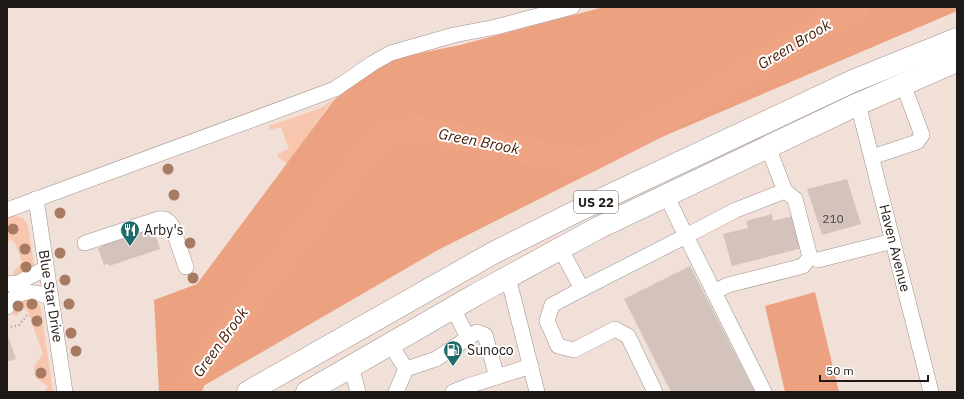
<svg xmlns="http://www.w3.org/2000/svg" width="964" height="399" font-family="'IBM Plex Sans',sans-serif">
  <rect width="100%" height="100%" fill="#f1e0d8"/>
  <g fill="#f8c5af">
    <polygon points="333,99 288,164 278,157 277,155 279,153 289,149 281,127 269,130 269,126 321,108"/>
    <polygon points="13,216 23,218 28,225 34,266 33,269 14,277 14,272 22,262 15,243 10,239 7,244 7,219"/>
    <polygon points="35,299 40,306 41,311 53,392 42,392 45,391 48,387 35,377 34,366 43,354 28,312 24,308 16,316 13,314 11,310 13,301"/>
  </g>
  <g fill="#eca281">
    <polygon points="604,7 957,7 957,11 662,137 438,250 193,392 159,392 154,300 197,284 334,100 364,77 396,58 460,45"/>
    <polygon points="815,292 839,392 785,392 765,306"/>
  </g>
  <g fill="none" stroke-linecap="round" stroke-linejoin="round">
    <polyline stroke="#eea483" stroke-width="26" points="187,392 197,371 243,309 356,167 383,137 413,128 584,162 688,108 786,47 856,7"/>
  </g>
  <g fill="#d3c3bc">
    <polygon points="847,179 861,224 822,235 807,189"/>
    <polygon points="772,214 773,221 797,215 806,247 732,266 723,234 748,228 746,221"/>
    <polygon points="153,227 160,249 109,266 108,263 104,265 98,248 102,247 101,244"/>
    <polygon points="690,266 755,392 671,392 624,299"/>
    <polygon points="7,333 16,359 7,362"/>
  </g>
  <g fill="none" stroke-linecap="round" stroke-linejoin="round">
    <g stroke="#a1928b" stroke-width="16">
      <g id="minor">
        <polyline points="858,104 931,392"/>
        <polyline points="872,157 917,142 922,135 903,84"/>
        <polyline points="36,199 65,392"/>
        <polyline points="7,210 335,89 373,63 391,53 454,35 496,27 572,7"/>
        <path d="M85 243 158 219C165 218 168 220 172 226L186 267"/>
        <polyline points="560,248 582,289 686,236 666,195"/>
        <polyline points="818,260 893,241"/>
        <polyline points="508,277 537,392"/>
        <polyline points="7,284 18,283 46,268"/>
        <polyline points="582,289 552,305 547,321 558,346 574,350 615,329 628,336 655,392"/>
        <polyline points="714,292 728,285 803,266 810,257 795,199 785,191"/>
        <path d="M7 307C17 287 34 291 51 298"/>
        <polyline points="468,338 477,332 485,335 497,377"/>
        <polyline points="390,344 406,369 436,359 468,338 453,308"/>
        <polyline points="351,366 358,392"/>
        <polyline points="396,392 406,369"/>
        <polyline points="453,392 468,386 531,366"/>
        <polyline points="764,392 686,236 736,210 785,191 768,147"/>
      </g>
    </g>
    <g stroke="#a1928b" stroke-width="23">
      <g id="highway">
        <polyline points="248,392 495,252 579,210 853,81 957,39"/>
        <polyline points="307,392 477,294 598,228 858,104 957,61"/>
      </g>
    </g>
    <polyline stroke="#ab9e98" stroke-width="2.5" stroke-dasharray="1 3" stroke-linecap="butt" points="7,328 19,325 28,314"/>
    <use href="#minor" stroke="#fff" stroke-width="15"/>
    <use href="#highway" stroke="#fff" stroke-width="22"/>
  </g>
  <g fill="#a67b62">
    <circle cx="168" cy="169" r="5.5"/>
    <circle cx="174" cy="195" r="5.5"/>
    <circle cx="60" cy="213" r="5.5"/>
    <circle cx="13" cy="229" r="5.5"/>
    <circle cx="190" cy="243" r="5.5"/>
    <circle cx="25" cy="249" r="5.5"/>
    <circle cx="60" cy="253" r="5.5"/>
    <circle cx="26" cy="267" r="5.5"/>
    <circle cx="193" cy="278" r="5.5"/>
    <circle cx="65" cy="280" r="5.5"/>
    <circle cx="32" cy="304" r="5.5"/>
    <circle cx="69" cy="304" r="5.5"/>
    <circle cx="18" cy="306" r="5.5"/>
    <circle cx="37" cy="321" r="5.5"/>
    <circle cx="71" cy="333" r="5.5"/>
    <circle cx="76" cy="351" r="5.5"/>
    <circle cx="41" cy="373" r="5.5"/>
  </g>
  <defs>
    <g id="restaurant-pin" transform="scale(1)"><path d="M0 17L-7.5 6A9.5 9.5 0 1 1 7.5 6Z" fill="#206c6c" stroke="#fff"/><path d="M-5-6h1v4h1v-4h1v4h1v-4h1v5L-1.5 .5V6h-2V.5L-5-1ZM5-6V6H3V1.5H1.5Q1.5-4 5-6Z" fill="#fff"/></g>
    <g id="fuel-pin" transform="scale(1)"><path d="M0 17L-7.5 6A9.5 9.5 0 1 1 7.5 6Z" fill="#206c6c" stroke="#fff"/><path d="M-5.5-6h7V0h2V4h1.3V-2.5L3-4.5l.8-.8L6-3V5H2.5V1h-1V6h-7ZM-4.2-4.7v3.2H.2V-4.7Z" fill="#fff"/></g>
  </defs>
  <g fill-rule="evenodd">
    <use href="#restaurant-pin" x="130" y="230"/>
    <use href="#fuel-pin" x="453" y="350"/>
  </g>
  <g text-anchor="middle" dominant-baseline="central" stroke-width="4" stroke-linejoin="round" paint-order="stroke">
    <g font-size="12" fill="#4c4440">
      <text x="833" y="218">210</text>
    </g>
    <rect fill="#fff" stroke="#625e5c" stroke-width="1" x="574" y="191" width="44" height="22" rx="3"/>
    <g font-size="13" font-weight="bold" fill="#1f1916">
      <text x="596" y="202">US 22</text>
    </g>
    <g font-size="14" fill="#1f1916" stroke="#fff" text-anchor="start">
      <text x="144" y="230">Arby's</text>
      <text x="467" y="350">Sunoco</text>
    </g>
    <g font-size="14" fill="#1f1916" stroke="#fff">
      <text transform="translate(895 248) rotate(76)">Haven Avenue</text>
      <text transform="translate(51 296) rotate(81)">Blue Star Drive</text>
    </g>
    <g font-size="15" font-style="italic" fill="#471902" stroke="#fff">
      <text transform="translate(794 44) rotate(-31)">Green Brook</text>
      <text transform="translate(479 141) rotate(11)">Green Brook</text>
      <text transform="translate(220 342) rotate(-54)">Green Brook</text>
    </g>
  </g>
  <rect width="964" height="399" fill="none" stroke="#1f1916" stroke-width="16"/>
  <path d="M820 375v6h108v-6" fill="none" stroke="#1f1916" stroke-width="2"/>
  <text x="826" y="375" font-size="12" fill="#1f1916" stroke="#ffffff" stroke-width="3" paint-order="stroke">50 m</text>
</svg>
